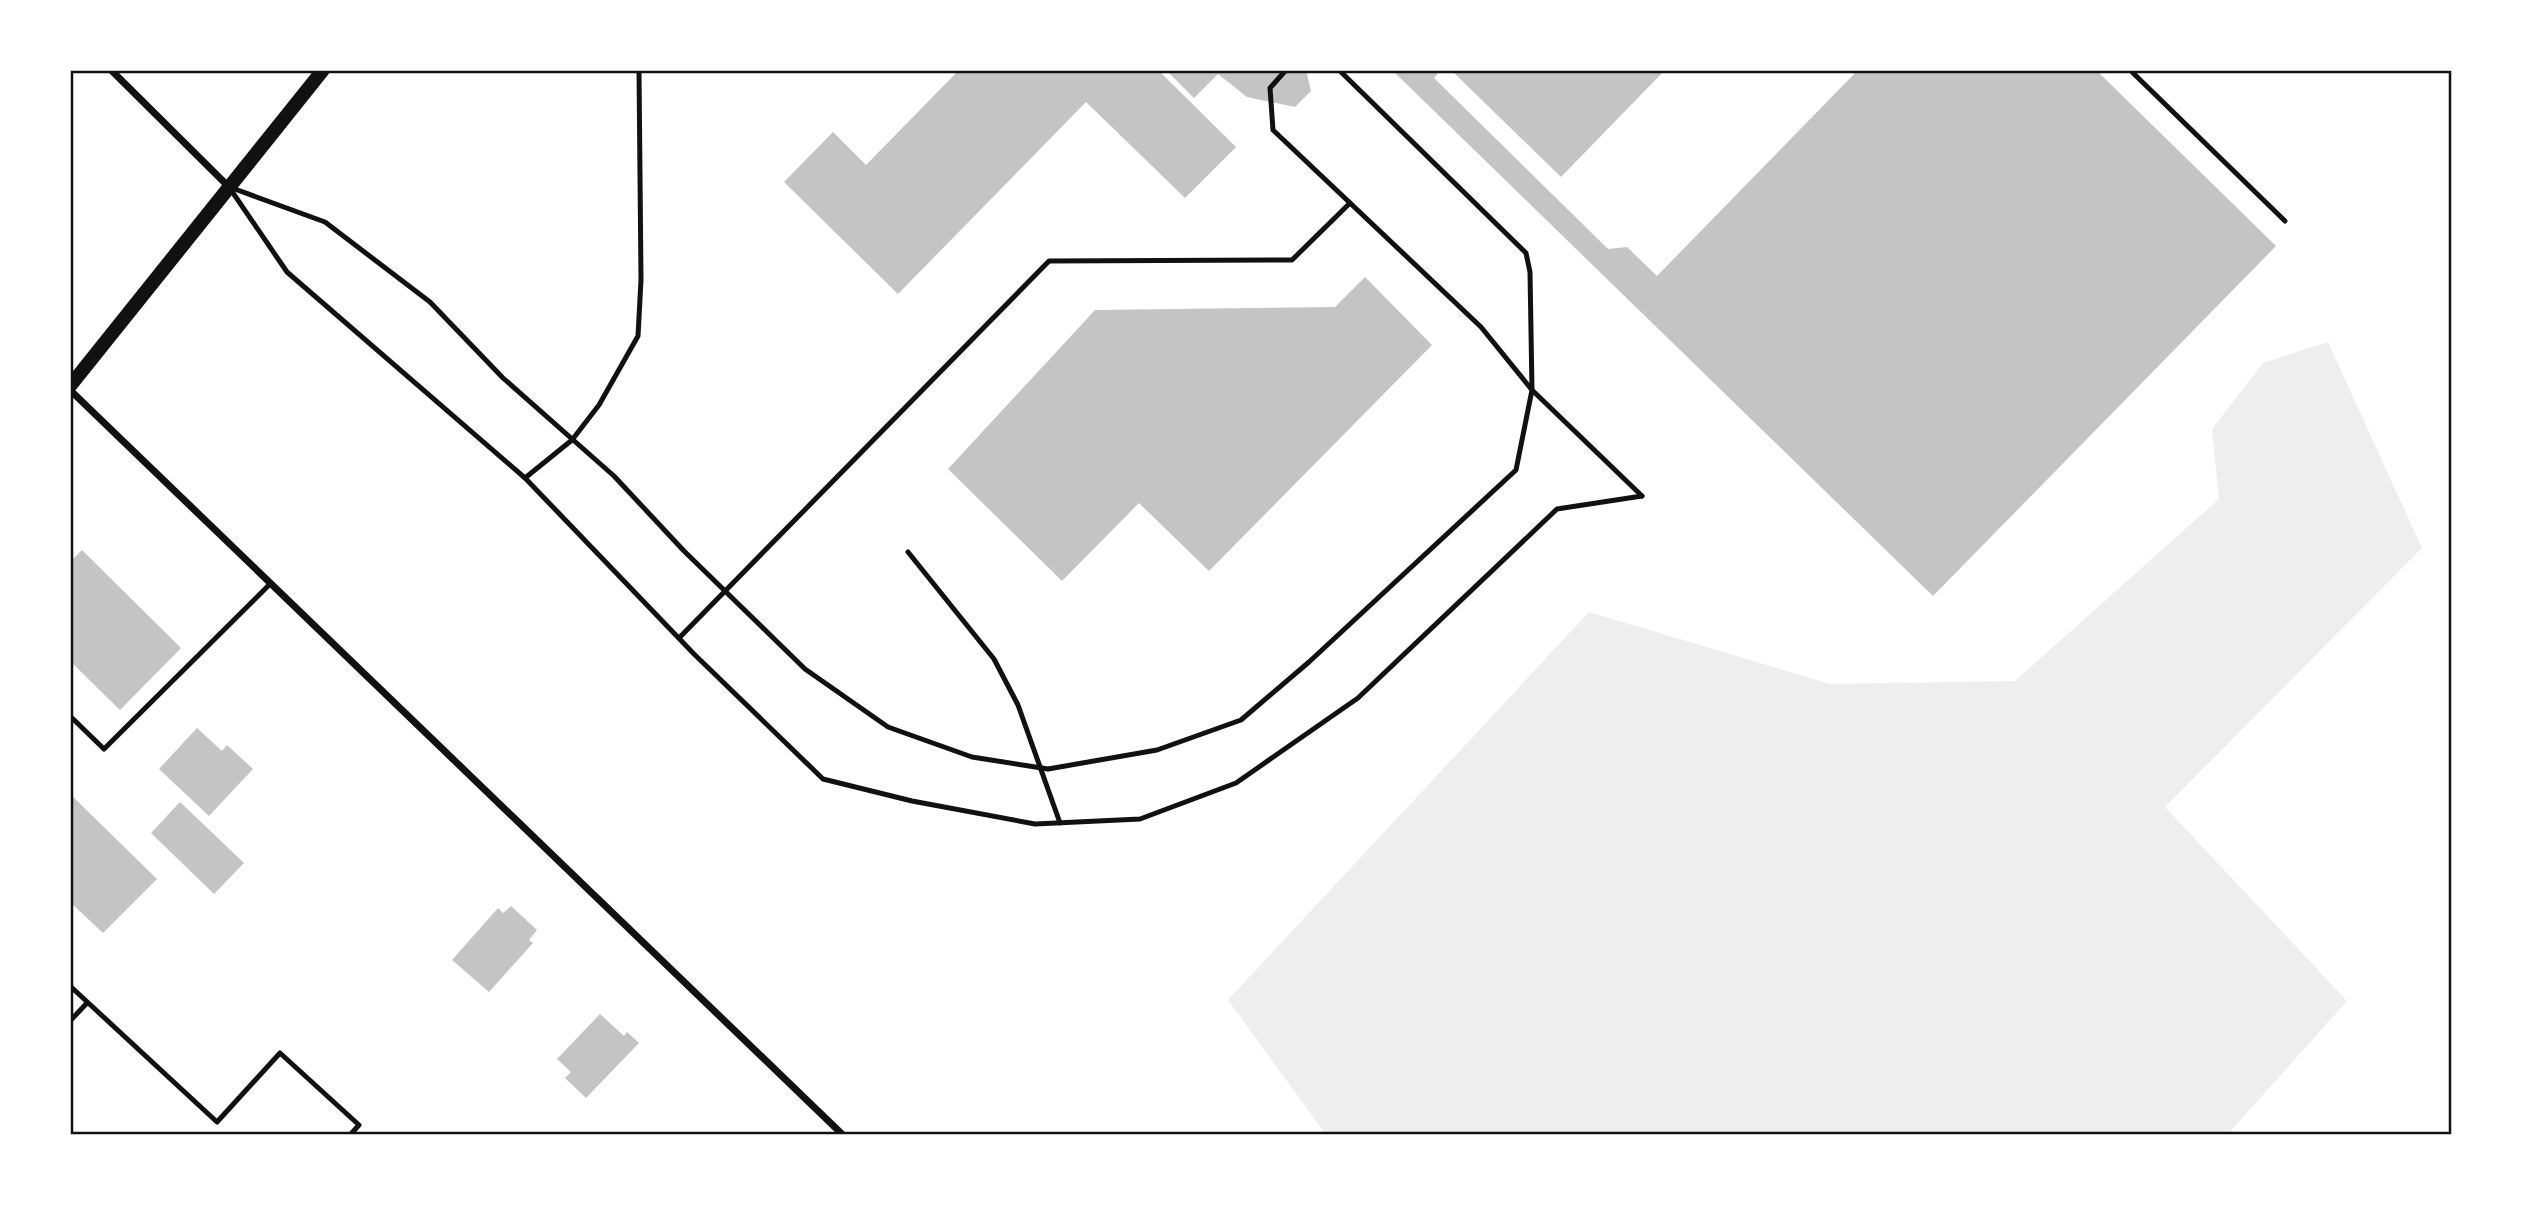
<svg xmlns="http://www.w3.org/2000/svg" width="2522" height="1205" font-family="'Nunito Sans',sans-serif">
  <rect width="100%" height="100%" fill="#fff"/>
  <polygon fill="#eee" points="2328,342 2422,548 2165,807 2347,1001 2227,1135 1326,1135 1228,1000 1589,612 1830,684 2015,681 2219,499 2212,429 2263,363"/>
  <g fill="#c4c4c4">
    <polygon points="959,70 1162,70 1160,72 1236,147 1185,198 1086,102 898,294 784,182 833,132 866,165"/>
    <polygon points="1166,70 1306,70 1311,91 1295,107 1247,97 1218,74 1194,98"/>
    <polygon points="1392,70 1441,70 1434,78 1608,249 1627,247 1657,276 1858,70 2096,70 2276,246 1933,596"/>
    <polygon points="1451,70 1665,70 1561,177"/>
    <polygon points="1365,277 1432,345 1209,571 1139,503 1062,581 948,469 1095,310 1335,307"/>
    <polygon points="82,550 181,648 120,710 70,661 70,562"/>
    <polygon points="197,728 222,751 227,745 253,769 209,816 159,769"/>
    <polygon points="70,794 157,879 103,933 70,902"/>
    <polygon points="180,802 244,863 214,894 151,833"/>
    <polygon points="511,906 537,930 529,940 533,943 489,992 452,960 498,908 503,913"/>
    <polygon points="600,1014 624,1036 627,1032 639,1043 586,1098 565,1078 571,1072 557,1059"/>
  </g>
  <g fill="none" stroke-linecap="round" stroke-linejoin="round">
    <g stroke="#111" stroke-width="5">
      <polyline points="1286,70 1270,88 1273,130 1481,327 1532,390 1642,496"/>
      <polyline points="2130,70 2285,221"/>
      <polyline points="232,188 325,222 430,302 503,378 614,476 684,551 805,669 888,727 972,757 1048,769 1157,750 1241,720 1309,662 1516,470 1532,390 1530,272 1526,253 1339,70"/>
      <polyline points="231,190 287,272 525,478 694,654 823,779 912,801 1035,824 1140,819 1236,783 1358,698 1557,509 1642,496"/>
      <polyline points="525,478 572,440 599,405 638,336 641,280 639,70"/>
      <polyline points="908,552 994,659 1018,705 1060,823"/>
      <polyline points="679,638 1049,261 1292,260 1350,203"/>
      <polyline points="70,716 104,749 270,584"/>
      <polyline points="70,986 217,1122 280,1053 359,1125 350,1135"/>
      <polyline points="70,1021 87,1003"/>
    </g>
    <g stroke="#111" stroke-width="7">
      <polyline points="111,70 229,187"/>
      <polyline points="70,390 843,1135"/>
    </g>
    <polyline stroke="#111" stroke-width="14" points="70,386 323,70"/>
  </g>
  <rect width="2522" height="1205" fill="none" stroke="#ffffff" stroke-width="144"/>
  <rect x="72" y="72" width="2378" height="1061" fill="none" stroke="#111" stroke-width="2.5"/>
</svg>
